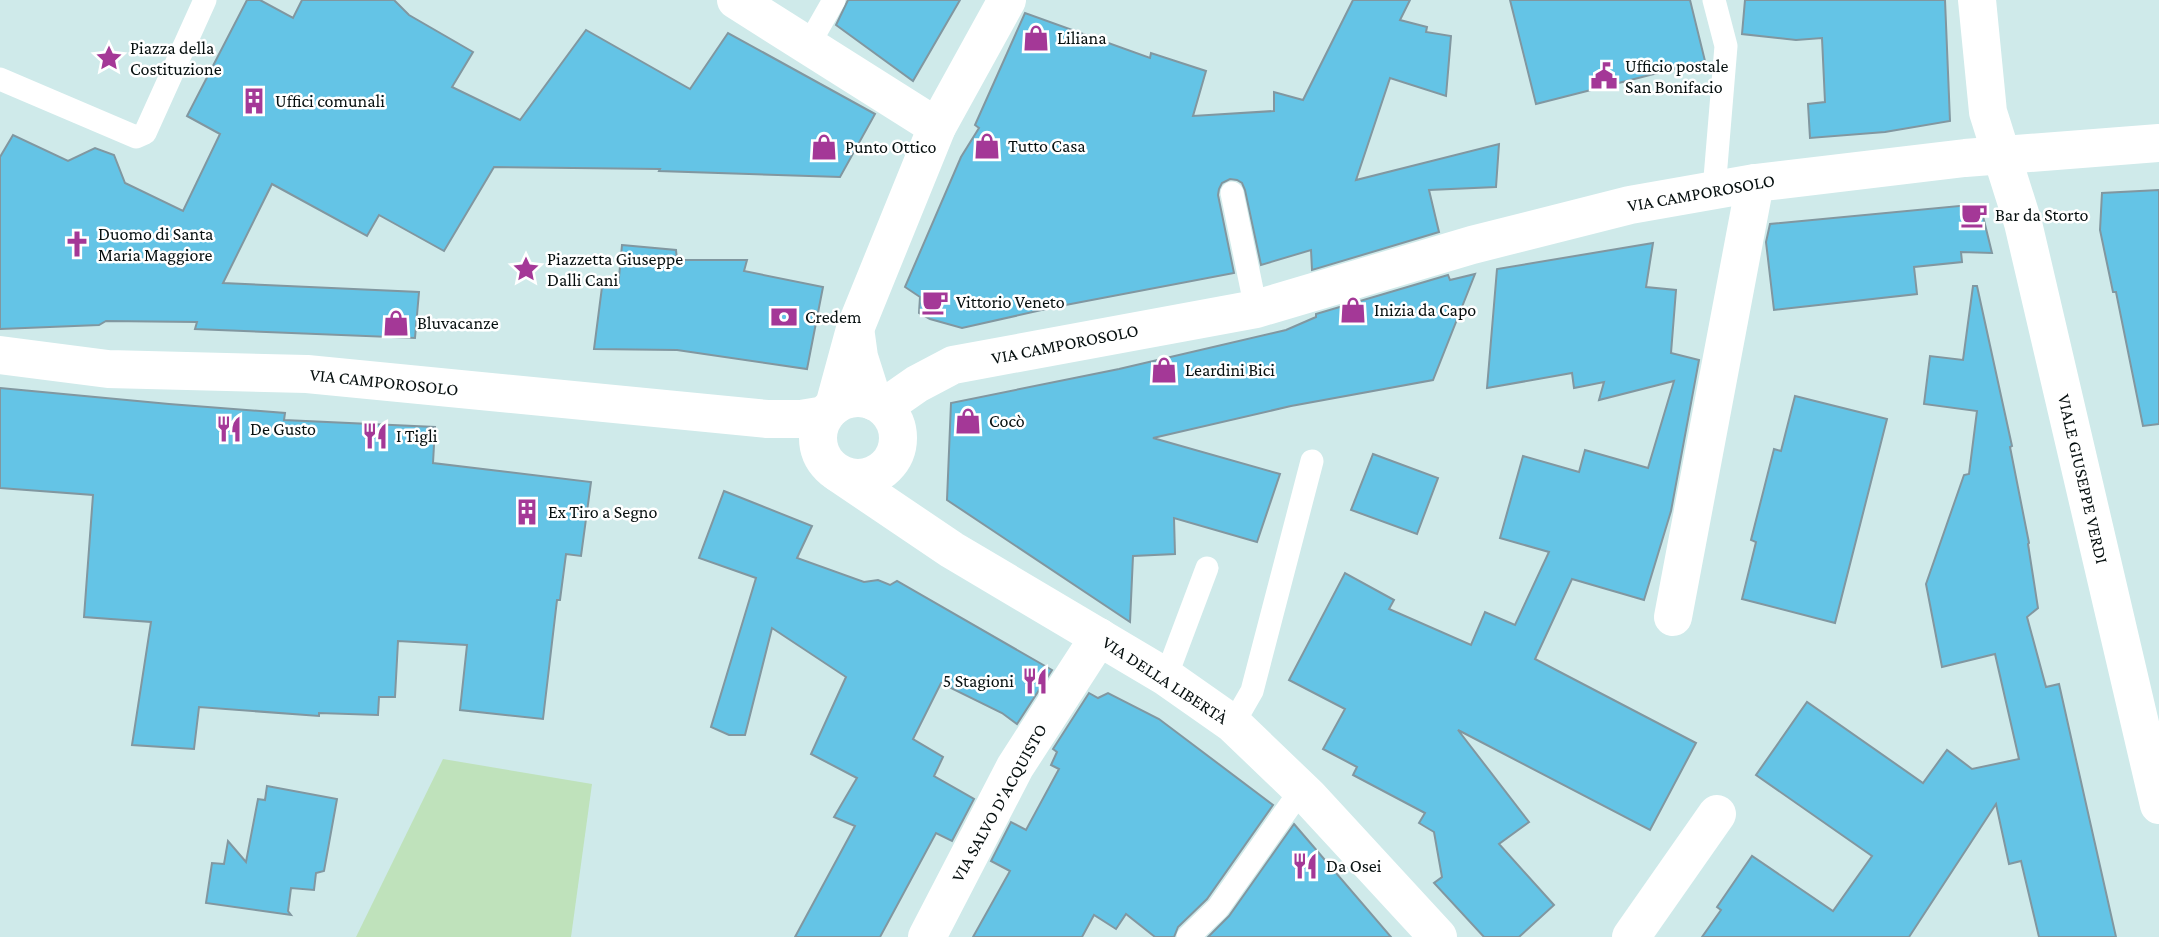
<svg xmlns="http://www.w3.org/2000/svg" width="2159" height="937" font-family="'Crimson Pro',serif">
  <rect width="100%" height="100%" fill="#cfeaea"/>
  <polygon fill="#bfe2bb" points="443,759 592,784 571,937 356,937"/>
  <g fill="#64c4e6" stroke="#8197a0" stroke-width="2">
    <polygon points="247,0 260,0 293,18 302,0 394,0 409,15 473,52 452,87 520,120 586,30 690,89 728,33 875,114 840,177 659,171 660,169 494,167 444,251 379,215 367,236 272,184 223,283 419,292 415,338 195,329 197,322 106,321 99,325 0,329 0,157 13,135 68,161 95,148 114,155 125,183 183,211 220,134 187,116"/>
    <polygon points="848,0 960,0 913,81 836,25"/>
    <polygon points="1353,0 1410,0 1400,20 1427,27 1426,32 1451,36 1446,96 1390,78 1356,180 1499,144 1496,187 1429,190 1439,232 1312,270 1311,250 1261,265 1245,190 1242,183 1237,180 1230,179 1222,183 1219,189 1218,195 1234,273 1055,307 962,328 930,319 919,313 920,297 905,287 961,157 979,128 975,125 1025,13 1150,58 1151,53 1206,71 1193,116 1274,111 1274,92 1303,100"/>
    <polygon points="1510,0 1690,0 1705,61 1536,104"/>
    <polygon points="1745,0 1945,0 1950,121 1885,132 1810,138 1808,104 1825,102 1822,38 1796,40 1742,34"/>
    <polygon points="2159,190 2159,424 2143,426 2116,292 2113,292 2100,230 2102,193"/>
    <polygon points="1980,204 1992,253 1961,252 1962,262 1914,267 1917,294 1774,310 1766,242 1770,224"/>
    <polygon points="1653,243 1646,287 1676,290 1671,353 1699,360 1671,511 1644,600 1572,579 1535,659 1696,743 1650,830 1458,730 1529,822 1499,844 1554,905 1519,937 1484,937 1434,883 1442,877 1434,832 1419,823 1425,813 1353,775 1357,767 1323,749 1345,709 1289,680 1345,573 1394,600 1389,609 1471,645 1485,612 1515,625 1549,552 1500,538 1523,456 1579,472 1585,450 1648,468 1674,381 1599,400 1604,382 1574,388 1572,373 1487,388 1497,269"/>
    <polygon points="622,245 676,250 677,260 747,260 744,271 823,287 807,369 677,350 594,349 602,287 618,288"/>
    <polygon points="1475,274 1433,380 1291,406 1153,438 1280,474 1257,542 1174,518 1175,554 1133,556 1130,622 947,500 951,403 1119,369 1286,330 1316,317 1316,314 1448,275 1450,280"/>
    <polygon points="1973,286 1977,286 2012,446 2010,447 2029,543 2028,544 2038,608 2027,617 2046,687 2059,684 2116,937 2039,937 2021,861 2009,864 1996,804 1909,937 1702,937 1721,910 1717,907 1752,856 1833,911 1872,856 1756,775 1807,702 1923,783 1947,750 1972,769 2019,759 1995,654 1942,667 1926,584 1964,475 1969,474 1977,411 1924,404 1930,356 1963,360"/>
    <polygon points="0,388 169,404 285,413 284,420 435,427 433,463 591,482 581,556 566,554 560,600 557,600 543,719 460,710 467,645 398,641 395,697 379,697 378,715 319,713 319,716 199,707 194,749 132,745 151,622 84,617 93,495 0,488"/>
    <polygon points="1795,396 1887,419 1835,623 1742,599 1756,542 1751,540 1774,449 1781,451"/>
    <polygon points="1373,454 1438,478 1417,534 1351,510"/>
    <polygon points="724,491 812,526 797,558 864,582 878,580 890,585 897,581 1052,670 1017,724 1002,713 941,683 913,739 943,757 934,776 974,799 952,841 936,833 880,937 795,937 855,826 834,817 857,778 811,754 846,677 772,628 745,735 729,735 711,727 756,578 699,558"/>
    <polygon points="1089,693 1098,698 1108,693 1159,719 1273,805 1207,899 1178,927 1174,937 1155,937 1126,914 1116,929 1094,915 1082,937 973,937 1010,871 991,861 1011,822 1026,830 1059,769 1051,765 1057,752 1053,749"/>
    <polygon points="267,786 337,799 324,871 316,873 314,890 291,888 288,911 291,915 206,903 212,863 224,864 228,841 246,862 258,799 265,800"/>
    <polygon points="1294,824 1391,937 1208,937 1229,916"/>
  </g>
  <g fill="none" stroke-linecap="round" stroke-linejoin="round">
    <g stroke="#fff" stroke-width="23">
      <polyline points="809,44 834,0"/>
      <polyline points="0,79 136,137 145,133 205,0"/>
      <polyline points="1714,190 1726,46 1714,0"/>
      <polyline points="1232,193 1256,309"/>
      <polyline points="1166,677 1207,568"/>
      <polyline points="1233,724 1252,691 1312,461"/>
      <polyline points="1188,937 1218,908 1301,790"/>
    </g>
    <g stroke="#fff" stroke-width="38">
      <polyline points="736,0 937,127"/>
      <polyline points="856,335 859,357 873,401"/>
      <polyline points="834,406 855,329 937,127 1007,0"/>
      <polyline points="1673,617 1755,183"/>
      <polyline points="927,937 1015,767 1099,637"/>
      <polyline points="1631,937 1717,814"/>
    </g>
    <g stroke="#fff" stroke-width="38">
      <polyline points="1977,0 1988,112 2023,223 2159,805"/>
      <polyline points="0,355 108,369 307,374 767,419 801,419 825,415"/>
      <circle cx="858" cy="438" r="40"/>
      <polyline points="884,407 917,384 953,365 1256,309 1472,245 1630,205 1755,183 1965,158 2159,143"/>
      <polyline points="838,473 952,550 1166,677 1233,724 1308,796 1438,937"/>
    </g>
  </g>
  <defs>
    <g id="shop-bare" transform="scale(2.1)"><path d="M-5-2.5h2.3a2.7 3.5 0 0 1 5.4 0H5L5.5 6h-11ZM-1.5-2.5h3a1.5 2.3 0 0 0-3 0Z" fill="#a43897" stroke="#fff" stroke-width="2.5" paint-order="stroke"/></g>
    <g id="sight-bare" transform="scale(2.1)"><path d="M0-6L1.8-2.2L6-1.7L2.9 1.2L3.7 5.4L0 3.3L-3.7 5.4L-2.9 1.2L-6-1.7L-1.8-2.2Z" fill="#a43897" stroke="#fff" stroke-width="2.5" paint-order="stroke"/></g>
    <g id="civic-bare" transform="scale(2.1)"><path d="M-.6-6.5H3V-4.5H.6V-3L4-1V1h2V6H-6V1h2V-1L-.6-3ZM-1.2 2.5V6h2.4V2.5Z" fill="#a43897" stroke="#fff" stroke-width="2.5" paint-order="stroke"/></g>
    <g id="building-bare" transform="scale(2.1)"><path d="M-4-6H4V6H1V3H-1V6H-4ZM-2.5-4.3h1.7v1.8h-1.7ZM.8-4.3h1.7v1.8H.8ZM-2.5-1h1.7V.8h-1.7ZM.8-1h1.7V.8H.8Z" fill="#a43897" stroke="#fff" stroke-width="2.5" paint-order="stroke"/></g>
    <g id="cafe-bare" transform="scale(2.1)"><path d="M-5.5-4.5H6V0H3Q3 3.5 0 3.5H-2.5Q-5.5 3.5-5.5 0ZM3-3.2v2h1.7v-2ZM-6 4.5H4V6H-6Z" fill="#a43897" stroke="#fff" stroke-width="2.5" paint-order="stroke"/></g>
    <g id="church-bare" transform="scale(2.1)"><path d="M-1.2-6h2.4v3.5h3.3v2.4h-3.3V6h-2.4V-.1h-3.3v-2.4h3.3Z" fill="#a43897" stroke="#fff" stroke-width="2.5" paint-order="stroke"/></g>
    <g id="bank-bare" transform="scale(2.1)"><path d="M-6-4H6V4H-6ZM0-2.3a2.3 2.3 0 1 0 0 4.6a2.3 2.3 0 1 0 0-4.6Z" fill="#a43897" stroke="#fff" stroke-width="2.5" paint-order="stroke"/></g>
    <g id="restaurant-bare" transform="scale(2.1)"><path d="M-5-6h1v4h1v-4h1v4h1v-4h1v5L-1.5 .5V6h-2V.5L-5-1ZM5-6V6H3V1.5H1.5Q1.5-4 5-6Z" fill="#a43897" stroke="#fff" stroke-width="2.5" paint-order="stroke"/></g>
  </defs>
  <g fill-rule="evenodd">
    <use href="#shop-bare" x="1036" y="38"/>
    <use href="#sight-bare" x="109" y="58"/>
    <use href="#civic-bare" x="1604" y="76"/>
    <use href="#building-bare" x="254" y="101"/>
    <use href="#shop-bare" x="987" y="146"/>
    <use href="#shop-bare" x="824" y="147"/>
    <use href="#cafe-bare" x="1974" y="215"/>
    <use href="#church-bare" x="77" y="244"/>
    <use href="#sight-bare" x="526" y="269"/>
    <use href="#cafe-bare" x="935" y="302"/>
    <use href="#shop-bare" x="1353" y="310"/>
    <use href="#bank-bare" x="784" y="317"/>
    <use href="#shop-bare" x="396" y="323"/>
    <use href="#shop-bare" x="1164" y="370"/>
    <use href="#shop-bare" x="968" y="421"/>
    <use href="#restaurant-bare" x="229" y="429"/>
    <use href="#restaurant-bare" x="375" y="436"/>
    <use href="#building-bare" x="527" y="512"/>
    <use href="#restaurant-bare" x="1035" y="681"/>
    <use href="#restaurant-bare" x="1305" y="866"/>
  </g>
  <g text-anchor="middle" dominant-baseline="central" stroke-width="5" stroke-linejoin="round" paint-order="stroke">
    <g font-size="18" fill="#071010" stroke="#fff" text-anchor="start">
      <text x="1057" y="38">Liliana</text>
      <text x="130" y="48">Piazza della<tspan x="130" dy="21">Costituzione</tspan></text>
      <text x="1625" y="66">Ufficio postale<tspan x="1625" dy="21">San Bonifacio</tspan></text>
      <text x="275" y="101">Uffici comunali</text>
      <text x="1008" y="146">Tutto Casa</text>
      <text x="845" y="147">Punto Ottico</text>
      <text x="1995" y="215">Bar da Storto</text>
      <text x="98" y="234">Duomo di Santa<tspan x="98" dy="21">Maria Maggiore</tspan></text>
      <text x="547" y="259">Piazzetta Giuseppe<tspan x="547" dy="21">Dalli Cani</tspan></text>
      <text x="956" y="302">Vittorio Veneto</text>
      <text x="1374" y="310">Inizia da Capo</text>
      <text x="805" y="317">Credem</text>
      <text x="417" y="323">Bluvacanze</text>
      <text x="1185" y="370">Leardini Bici</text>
      <text x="989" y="421">Cocò</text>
      <text x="250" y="429">De Gusto</text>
      <text x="396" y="436">I Tigli</text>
      <text x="548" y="512">Ex Tiro a Segno</text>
      <text x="1014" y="681" text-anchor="end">5 Stagioni</text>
      <text x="1326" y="866">Da Osei</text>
    </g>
    <g font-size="18" fill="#071010" stroke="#fff">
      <text transform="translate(1701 193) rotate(-10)">VIA CAMPOROSOLO</text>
      <text transform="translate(1065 344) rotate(-11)">VIA CAMPOROSOLO</text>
      <text transform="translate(384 382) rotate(6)">VIA CAMPOROSOLO</text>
      <text transform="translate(2083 479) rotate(77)">VIALE GIUSEPPE VERDI</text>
      <text transform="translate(1165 680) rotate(33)">VIA DELLA LIBERTÀ</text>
      <text transform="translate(999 803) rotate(-61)">VIA SALVO D'ACQUISTO</text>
    </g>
  </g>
</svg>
